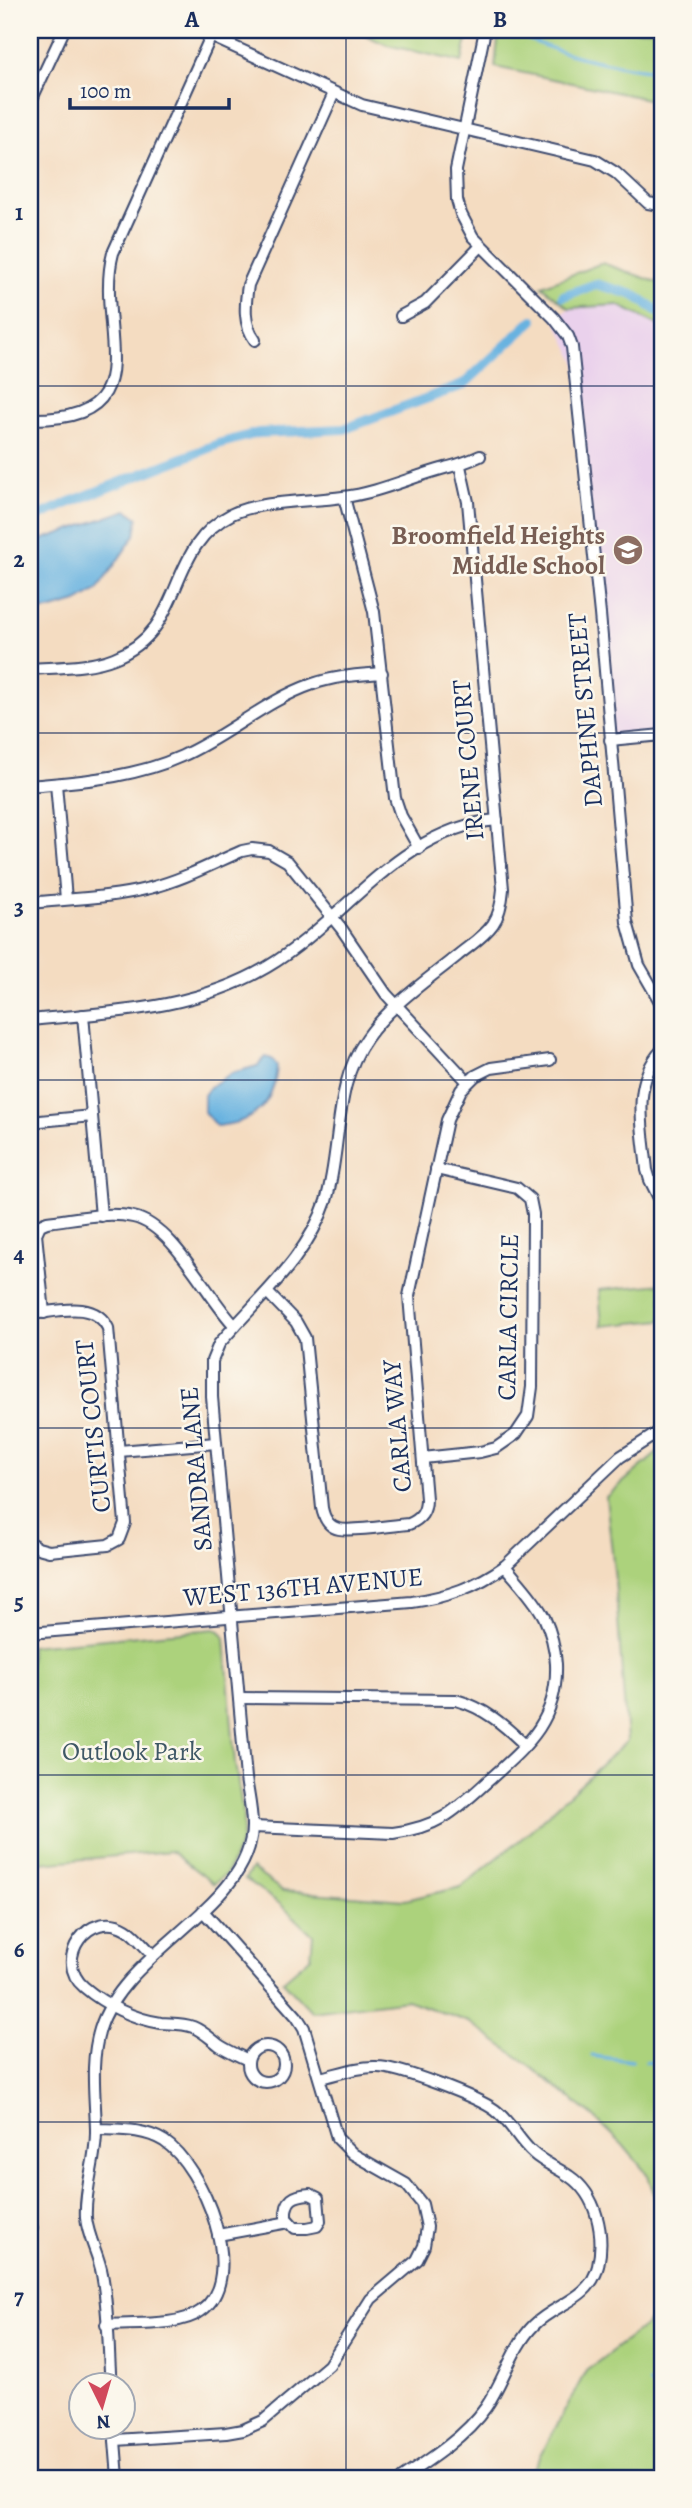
<svg xmlns="http://www.w3.org/2000/svg" width="692" height="2508" font-family="Alegreya,serif">
  <rect width="100%" height="100%" fill="#fbf7ec"/>
  <filter id="ink" filterUnits="userSpaceOnUse"><feTurbulence type="fractalNoise" baseFrequency=".0143" numOctaves="2"/><feDisplacementMap in="SourceGraphic" scale="14" xChannelSelector="R" yChannelSelector="G"/><feConvolveMatrix kernelMatrix="1 2 1 2 8 2 1 2 1" color-interpolation-filters="sRGB"/></filter>
  <filter id="wash" filterUnits="userSpaceOnUse"><feTurbulence type="fractalNoise" baseFrequency=".00686" numOctaves="4" result="noise"/><feDisplacementMap in="SourceGraphic" scale="28" xChannelSelector="R" yChannelSelector="G"/><feGaussianBlur stdDeviation="1.57" result="paint"/><feColorMatrix in="noise" values="0 0 0 0 0 0 0 0 0 0 0 0 0 0 0 0 0 1.4 0 .05"/><feComposite in="paint" operator="in"/></filter>
  <g filter="url(#wash)">
    <rect width="100%" height="100%" fill="#f4dcc1"/>
    <polygon fill="#ead1ec" points="618,305 662,327 662,735 610,740 576,362 554,318 569,309"/>
    <g fill="#acd27c" stroke="#64806d" stroke-width="2">
      <polygon points="354,30 469,30 462,62 387,45"/>
      <polygon points="499,30 662,30 662,102 495,67"/>
      <polygon points="602,263 662,284 662,327 618,305 569,308 542,286"/>
      <polygon points="662,1284 662,1320 602,1326 599,1290"/>
      <polygon points="662,1449 662,2221 648,2175 623,2145 594,2117 521,2059 469,2022 407,2000 312,2012 283,1981 311,1957 313,1935 280,1904 245,1879 252,1869 283,1891 405,1900 461,1887 521,1839 627,1741 615,1580 606,1497"/>
      <polygon points="215,1629 220,1631 225,1638 235,1763 243,1814 243,1828 241,1842 227,1873 214,1884 171,1851 30,1864 30,1646"/>
      <polygon points="662,2306 662,2478 519,2478 535,2466 586,2371 646,2325"/>
    </g>
    <g fill="#68b2e0" stroke="#42709f" stroke-width="2">
      <polygon points="127,510 138,518 135,535 97,590 77,602 49,610 30,611 30,549 44,539"/>
      <path d="M266 1057 272 1059 277 1066C274 1105 254 1123 216 1126L204 1112V1095L210 1087 232 1073 257 1066Z"/>
    </g>
    <g fill="none" stroke-linecap="round" stroke-linejoin="round">
      <g stroke="#68b2e0" stroke-width="3.5">
        <path d="M509 30C556 55 609 65 662 72"/>
        <polyline points="592,2056 632,2061"/>
        <polyline points="646,2062 662,2064"/>
        <polyline points="649,2384 662,2392"/>
      </g>
      <g stroke="#68b2e0" stroke-width="10">
        <polyline points="563,296 596,284 634,295 662,314"/>
        <polyline points="30,520 68,503 221,443 258,433 344,429 463,385 533,320"/>
      </g>
    </g>
  </g>
  <g filter="url(#ink)">
    <g fill="none" stroke-linecap="round" stroke-linejoin="round">
      <g stroke="#3c496d" stroke-width="14">
        <g id="minor">
          <polyline points="197,30 362,105 595,160 616,173 648,203 660,205"/>
          <polyline points="485,30 456,170 457,200 461,214 473,237 554,318 568,336 572,347 600,614 627,922 639,965 662,1005"/>
          <polyline points="30,103 64,30"/>
          <polyline points="401,316 425,303 481,246"/>
          <path d="M255 340C243 324 245 305 248 285L334 93"/>
          <path d="M30 419C160 421 93 328 113 253L211 36"/>
          <polyline points="344,497 374,612 395,798 401,816 419,848"/>
          <path d="M30 669C57 667 89 668 114 658 188 630 164 548 232 514 262 500 309 502 343 497 378 493 411 477 445 468 460 464 465 463 480 456"/>
          <polyline points="610,740 662,735"/>
          <polyline points="56,784 66,899"/>
          <path d="M30 786C81 781 134 778 182 756 227 736 266 700 313 684 335 676 359 675 382 673"/>
          <path d="M30 903C69 899 111 898 150 888 182 880 212 864 242 851L252 849 269 851 288 862 341 928 386 994 468 1082"/>
          <polyline points="83,1015 101,1216"/>
          <path d="M30 1020C112 1012 194 1010 267 967 346 920 398 829 497 820"/>
          <polyline points="30,1122 92,1116"/>
          <path d="M658 1196 650 1180 647 1170C643 1129 631 1083 662 1050"/>
          <path d="M267 1292 296 1322 305 1338 322 1508C324 1518 329 1527 339 1529 355 1532 392 1525 409 1524 421 1519 426 1512 426 1499L409 1296 447 1120 461 1090 475 1076 491 1068 550 1060"/>
          <path d="M44 1313 36 1234 40 1225 47 1222C74 1219 106 1211 133 1217 173 1225 206 1296 235 1326"/>
          <path d="M30 1314C56 1312 94 1299 108 1328L125 1523 119 1539 108 1545 49 1551 38 1548 30 1543"/>
          <polyline points="119,1451 216,1443"/>
          <polyline points="423,1458 480,1452 496,1448 516,1434 528,1416 532,1387 533,1214 530,1199 517,1188 436,1169"/>
          <path d="M30 1633 412 1602C447 1597 476 1587 505 1566L620 1457 662 1430"/>
          <path d="M239 1698 456 1700C485 1708 504 1725 525 1745"/>
          <path d="M253 1827 393 1833C440 1827 456 1810 489 1780 528 1745 558 1720 556 1664 555 1648 551 1632 544 1617 534 1598 518 1582 505 1566"/>
          <path d="M153 1955C144 1946 136 1935 126 1929 89 1907 52 1960 84 1987 105 2005 134 2019 161 2023 172 2024 182 2023 193 2027 203 2031 211 2039 219 2045 228 2051 238 2055 248 2060"/>
          <circle cx="266" cy="2064" r="18"/>
          <path d="M320 2078C338 2074 358 2066 377 2067 399 2067 477 2097 495 2110 510 2121 519 2141 533 2153 544 2163 558 2168 569 2176 597 2195 605 2234 598 2266 590 2300 556 2303 534 2325 512 2347 504 2381 486 2407 466 2436 431 2459 402 2478"/>
          <path d="M96 2129C119 2130 143 2128 164 2141 203 2167 249 2277 201 2311 180 2327 132 2323 106 2325"/>
          <path d="M310 2194 318 2198 320 2221 317 2226 307 2228H295L286 2218C285 2199 294 2195 310 2194Z"/>
          <polyline points="30,2228 32,2228"/>
          <polyline points="218,2235 289,2222"/>
          <path d="M111 2386C108 2349 109 2310 102 2274 99 2255 88 2238 86 2218 84 2188 97 2159 96 2129 95 2094 90 2062 100 2029 125 1949 253 1905 252 1825 252 1810 248 1793 246 1778L212 1397V1361L219 1344C257 1299 307 1259 326 1201 342 1147 333 1085 367 1038 390 1005 426 981 457 956 469 946 484 937 493 924 500 914 502 901 503 889L468 502 460 466"/>
          <polyline points="114,2428 118,2478"/>
          <polyline points="115,2440 226,2433 243,2430 263,2421 329,2365 371,2299 417,2260 424,2246 427,2227 422,2204 406,2184 353,2154 337,2138 304,2028 297,2017 203,1911"/>
        </g>
      </g>
      <use href="#minor" stroke="#fff" stroke-width="10"/>
    </g>
  </g>
  <path fill="none" stroke="#1b2f5e" stroke-width="2" stroke-opacity="0.55" d="M346 30V2478M30 386H662M30 733H662M30 1080H662M30 1428H662M30 1775H662M30 2122H662"/>
  <defs>
    <g id="school-disc" transform="scale(1.575)"><circle r="9.5" fill="#8d6e63" stroke="#fbf7ec"/><path d="M0-5L7-2L0 1L-7-2ZM-4 1L0 2.5L4 1V4Q0 6-4 4Z" fill="#fff"/></g>
  </defs>
  <g fill-rule="evenodd">
    <use href="#school-disc" x="628" y="550"/>
  </g>
  <g text-anchor="middle" dominant-baseline="central" stroke-width="5" stroke-linejoin="round" paint-order="stroke">
    <g font-size="26" font-weight="bold" fill="#785e54" stroke="#fbf7ec" text-anchor="end">
      <text x="605" y="535">Broomfield Heights<tspan x="605" dy="30">Middle School</tspan></text>
    </g>
    <g font-size="26" fill="#1b2f5e" stroke="#fbf7ec">
      <text transform="translate(585 710) rotate(-95)">DAPHNE STREET</text>
      <text transform="translate(468 760) rotate(-95)">IRENE COURT</text>
      <text transform="translate(508 1317) rotate(-89)">CARLA CIRCLE</text>
      <text transform="translate(93 1426) rotate(-96)">CURTIS COURT</text>
      <text transform="translate(397 1426) rotate(-95)">CARLA WAY</text>
      <text transform="translate(196 1469) rotate(-95)">SANDRA LANE</text>
      <text transform="translate(303 1587) rotate(-5)">WEST 136TH AVENUE</text>
    </g>
    <g font-size="26" fill="#3f5866" stroke="#fbf7ec">
      <text x="132" y="1751">Outlook Park</text>
    </g>
  </g>
  <rect width="692" height="2508" fill="none" stroke="#fbf7ec" stroke-width="77"/>
  <g transform="translate(102 2406) rotate(175)"><circle r="33" fill="#fbf7ec" stroke="#a1a7b3" stroke-width="2"/>
  <path d="M0-5L12 26L0 18L-12 26Z" fill="#d1495b"/>
  <text y="-10" font-size="19" font-weight="bold" text-anchor="middle" fill="#1b2f5e">N</text>
  </g>
  <path d="M70 98v10h159v-10" fill="none" stroke="#1b2f5e" stroke-width="3.5"/>
  <text x="80" y="98" font-size="21" fill="#1b2f5e" stroke="#fbf7ec" stroke-width="5" paint-order="stroke">100 m</text>
  <rect x="38" y="38" width="616" height="2432" fill="none" stroke="#1b2f5e" stroke-width="2.5"/>
  <g font-size="23" text-anchor="middle" font-weight="bold" fill="#1b2f5e">
    <text x="192" y="27">A</text>
    <text x="500" y="27">B</text>
    <text x="19" y="220">1</text>
    <text x="19" y="567">2</text>
    <text x="19" y="915">3</text>
    <text x="19" y="1262">4</text>
    <text x="19" y="1609">5</text>
    <text x="19" y="1957">6</text>
    <text x="19" y="2304">7</text>
  </g>
</svg>
